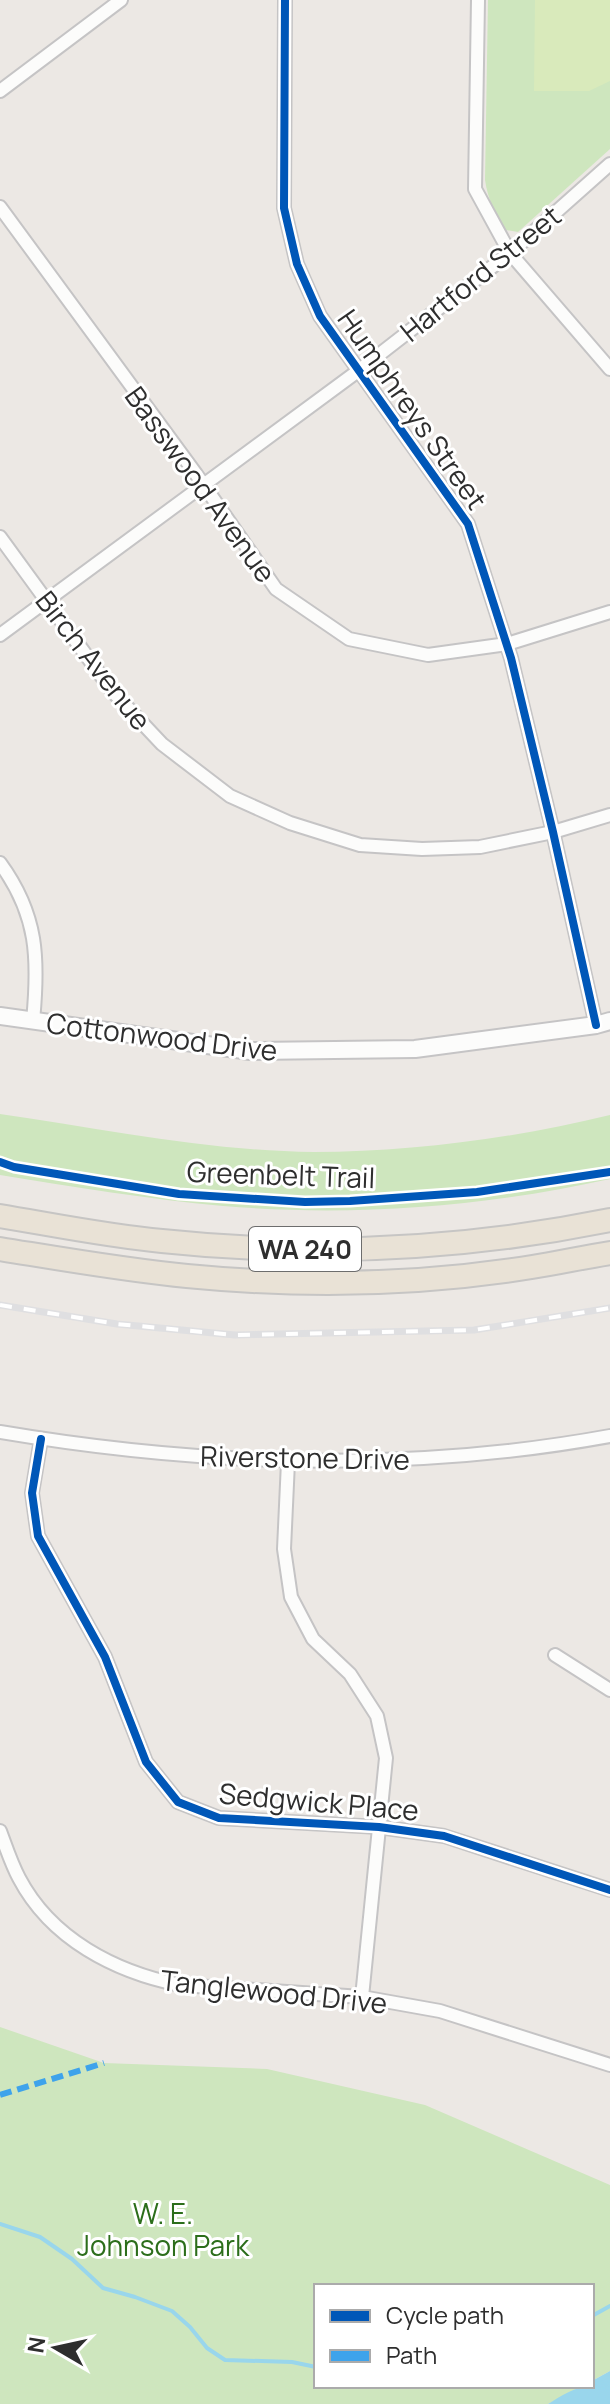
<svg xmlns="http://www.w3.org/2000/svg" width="610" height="2404" font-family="Manrope,sans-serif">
  <rect width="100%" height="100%" fill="#ece8e4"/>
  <g fill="#cee6be">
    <path d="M488 0H610V149L518 232 506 230C495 214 488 200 485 180Z"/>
    <path d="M0 1114C104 1129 209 1151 314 1152 411 1152 516 1138 610 1115V1179C484 1207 352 1217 223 1206 148 1199 74 1187 0 1175Z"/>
    <polygon points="0,2027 104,2063 267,2069 425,2105 610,2185 610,2371 592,2381 592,2286 316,2286 316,2386 583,2386 548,2404 0,2404"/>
  </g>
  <polygon fill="#d9eabb" points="535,0 610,0 610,81 589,91 534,91"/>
  <path fill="#99d6ec" d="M610 2371V2404H548C561 2396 576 2386 592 2386V2381Z"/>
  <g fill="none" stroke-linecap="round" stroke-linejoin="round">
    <g stroke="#99d6ec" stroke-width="4">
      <polyline points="0,2224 40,2237 72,2259 103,2288 135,2297 172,2311 190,2327 207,2348 225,2360 292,2362 316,2367"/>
      <polyline points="592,2316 610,2306"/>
      <polyline points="403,2386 405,2386"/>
    </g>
    <g stroke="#c5c4c5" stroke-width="16">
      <g id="minor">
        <polyline points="285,0 284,208 297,264 320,316 468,524 511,658 553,832 596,1025"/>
        <polyline points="478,0 475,189 510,253 610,369"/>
        <polyline points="0,91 121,0"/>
        <polyline points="0,207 196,474 276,589 349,639 428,655 507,644 610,612"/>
        <polyline points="0,537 113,692 162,744 230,796 290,823 360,845 422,849 480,847 553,832 610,815"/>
        <polyline points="0,635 358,371 510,253 610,164"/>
        <path d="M0 863C38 915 39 959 33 1021"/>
        <path d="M0 1432C201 1466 408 1473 610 1436"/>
        <polyline points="41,1439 32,1493 38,1536 105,1657 146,1762 178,1802 219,1818 379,1827 444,1836 610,1890"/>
        <polyline points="288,1462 284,1549 291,1597 313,1639 350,1674 377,1716 386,1758 362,1997"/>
        <polyline points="555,1655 610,1690"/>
        <path d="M0 1831C6 1847 11 1863 19 1878 51 1939 115 1972 180 1985L362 1997 440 2011 610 2065"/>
      </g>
    </g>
    <g stroke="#c5c4c5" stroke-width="20">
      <polyline id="tertiary" points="0,1016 250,1051 415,1049 596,1025 610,1021"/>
    </g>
    <g stroke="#c6c5c4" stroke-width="26">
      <g id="trunk">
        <path d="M0 1216C54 1225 108 1236 162 1241 312 1257 462 1250 610 1220"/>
        <path d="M0 1249C62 1259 124 1270 187 1276 300 1287 420 1285 532 1267 558 1263 584 1257 610 1253"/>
      </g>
    </g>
    <use href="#minor" stroke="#fcfcfb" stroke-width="12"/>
    <use href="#tertiary" stroke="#fcfcfb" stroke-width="16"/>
    <use href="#trunk" stroke="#e9e2d6" stroke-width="22"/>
    <g stroke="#dfdfe1" stroke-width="7">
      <polyline id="rail" points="0,1305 117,1324 235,1335 474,1330 610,1308"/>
    </g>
    <use href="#rail" stroke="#fff" stroke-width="4" stroke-dasharray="12" stroke-linecap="butt"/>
    <polyline stroke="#3ea3eb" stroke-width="6" stroke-dasharray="12 6" stroke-linecap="butt" points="0,2095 104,2063"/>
    <g stroke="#fff" stroke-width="13">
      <g id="cycleway">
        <polyline points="285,0 284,208 297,264 320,316 468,524 511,658 553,832 596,1025"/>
        <polyline points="0,1162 14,1167 179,1194 305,1202 350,1201 477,1192 610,1172"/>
        <polyline points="41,1439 32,1493 38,1536 105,1657 146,1762 178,1802 219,1818 379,1827 444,1836 610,1890"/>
      </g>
    </g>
    <use href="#cycleway" stroke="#0057b8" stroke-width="8"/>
  </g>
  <g text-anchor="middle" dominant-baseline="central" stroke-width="6" stroke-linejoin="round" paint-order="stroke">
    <rect fill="#fff" stroke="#6d6d6d" stroke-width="2" x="249" y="1227" width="112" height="44" rx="6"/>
    <g font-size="26" font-weight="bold" fill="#2e2e2e">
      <text x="305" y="1249">WA 240</text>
    </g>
    <g font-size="28" fill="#2e2e2e" stroke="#fff">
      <text transform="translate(480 273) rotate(-39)">Hartford Street</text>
      <text transform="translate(413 409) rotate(55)">Humphreys Street</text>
      <text transform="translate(201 484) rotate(54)">Basswood Avenue</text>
      <text transform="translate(94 660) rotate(52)">Birch Avenue</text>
      <text transform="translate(162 1036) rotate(7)">Cottonwood Drive</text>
      <text transform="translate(281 1174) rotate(2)">Greenbelt Trail</text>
      <text transform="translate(305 1457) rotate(1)">Riverstone Drive</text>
      <text transform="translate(319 1801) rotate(5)">Sedgwick Place</text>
      <text transform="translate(274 1991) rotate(6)">Tanglewood Drive</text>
    </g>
    <g font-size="28" fill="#2c6e1b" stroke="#fff">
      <text x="163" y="2213">W. E.<tspan x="163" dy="32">Johnson Park</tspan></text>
    </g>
  </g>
  <rect x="314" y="2284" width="280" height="104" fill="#ffffff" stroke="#ababab" stroke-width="2"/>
  <rect x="330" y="2310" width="40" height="12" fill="#0057b8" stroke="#ababab" stroke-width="2"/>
  <text x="386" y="2324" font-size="24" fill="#2e2e2e">Cycle path</text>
  <rect x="330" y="2350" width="40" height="12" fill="#3ea3eb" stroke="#ababab" stroke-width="2"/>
  <text x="386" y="2364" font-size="24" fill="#2e2e2e">Path</text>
  <g transform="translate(56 2348) rotate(279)" stroke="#ffffff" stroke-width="6" paint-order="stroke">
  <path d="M0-6L14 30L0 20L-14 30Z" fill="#2e2e2e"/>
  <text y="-12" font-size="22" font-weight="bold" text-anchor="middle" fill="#2e2e2e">N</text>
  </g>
</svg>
